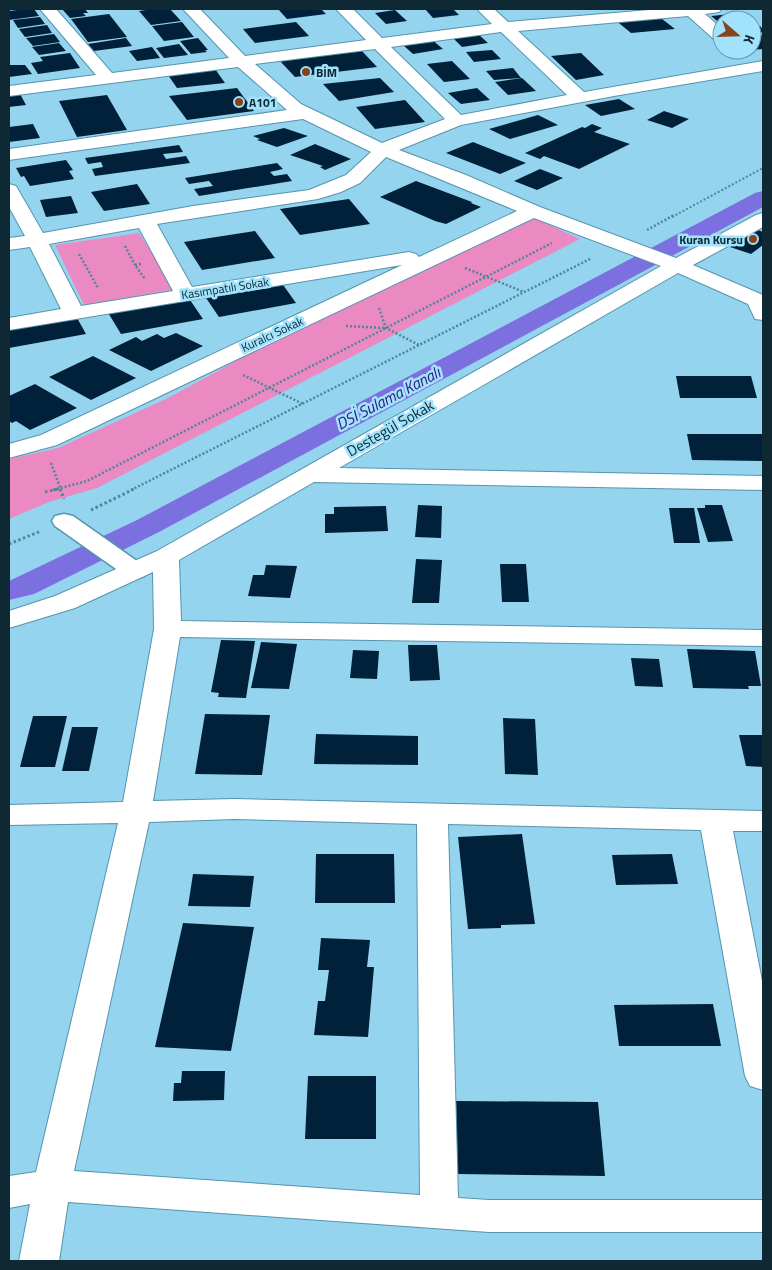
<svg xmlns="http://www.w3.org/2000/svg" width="772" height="1270" font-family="'Titillium Web',sans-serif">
  <rect width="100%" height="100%" fill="#95d4ef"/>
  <g fill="#eb8ac2">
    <polygon points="530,216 580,239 97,488 49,502 9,519 9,459 58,448 166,399 308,322"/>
    <polygon points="139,233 176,289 84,305 55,245"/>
  </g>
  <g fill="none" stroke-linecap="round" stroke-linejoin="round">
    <polygon fill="#7c6fdf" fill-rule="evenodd" points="763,191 763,207 159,532 34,594 9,600 9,581 137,520 755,193"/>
  </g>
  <g fill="#01213a">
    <polygon points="26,9 34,9 39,16 9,20 9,11"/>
    <polygon points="62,9 85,9 88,13 83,13 86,16 70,18"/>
    <polygon points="153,9 170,9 181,21 151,25 139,11"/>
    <polygon points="278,9 321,9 326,14 287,19"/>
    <polygon points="425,9 453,9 459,15 433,18"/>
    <polygon points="395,10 407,21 386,24 375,13"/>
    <polygon points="109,14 127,37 88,42 71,19"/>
    <polygon points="731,14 733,15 747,14 758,23 752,23 752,20 722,20 722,25 711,16"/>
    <polygon points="657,15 675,29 631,33 614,19"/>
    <polygon points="40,17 45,24 18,28 13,20"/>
    <polygon points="182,22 194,37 164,41 152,26"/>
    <polygon points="296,22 309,36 255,43 243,29"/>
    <polygon points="47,25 52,33 25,37 19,29"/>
    <polygon points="760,26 763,29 763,32 757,33 763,36 763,49 752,50 752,27"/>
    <polygon points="54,34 60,42 33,46 26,38"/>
    <polygon points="478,34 488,43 462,47 452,37"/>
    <polygon points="126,38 132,46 94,51 88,44"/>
    <polygon points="198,38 208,50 205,50 207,52 191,54 180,41"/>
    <polygon points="431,39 443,49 413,54 402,44"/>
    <polygon points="59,43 66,51 39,55 32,47"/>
    <polygon points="179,44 188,55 164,58 156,48"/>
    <polygon points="152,47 160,58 137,61 129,51"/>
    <polygon points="361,50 377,67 295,77 280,61"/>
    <polygon points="492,50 501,59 474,62 466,52"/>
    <polygon points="70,53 80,68 38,74 31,63 43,61 40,57"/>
    <polygon points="581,53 604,75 576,80 551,56"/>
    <polygon points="452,61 470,79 444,82 427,64"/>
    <polygon points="9,65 25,65 32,74 9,77"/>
    <polygon points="513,68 521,78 494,80 486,71"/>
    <polygon points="215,69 225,83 177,88 168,75"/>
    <polygon points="380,78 394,92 339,101 323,84"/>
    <polygon points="522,78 536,91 508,95 495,82"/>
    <polygon points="237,88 254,111 187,120 169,96"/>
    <polygon points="477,88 490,100 461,104 448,93"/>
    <polygon points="18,90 26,105 9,107 9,92"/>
    <polygon points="107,95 127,130 77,137 59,101"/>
    <polygon points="619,99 635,109 601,116 585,105"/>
    <polygon points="405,100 425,122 375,129 356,107"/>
    <polygon points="664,111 689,119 672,128 647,120"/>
    <polygon points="538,115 558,125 510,139 489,129"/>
    <polygon points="33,124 40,138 9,142 9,127"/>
    <polygon points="592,124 602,128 594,132 630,144 579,169 544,156 540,159 525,153 582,127 585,128"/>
    <polygon points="284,128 308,136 277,147 257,140 260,139 253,136"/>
    <polygon points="473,142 526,163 500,174 446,153"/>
    <polygon points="315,144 351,159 325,170 320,167 323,166 290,155"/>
    <polygon points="179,145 183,152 163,154 166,159 186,156 190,163 95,176 92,169 103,167 101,162 88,164 85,158"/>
    <polygon points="66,160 73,170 69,171 74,179 30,186 24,176 21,177 16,168"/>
    <polygon points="277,163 283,169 270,172 274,176 287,174 292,181 199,196 194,189 213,186 209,181 189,184 185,178"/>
    <polygon points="540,169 563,178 537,190 514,181"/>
    <polygon points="416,181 472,202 471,203 481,207 446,224 435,221 380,197"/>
    <polygon points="137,184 150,204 104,211 91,192"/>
    <polygon points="71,196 78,213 46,217 40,200"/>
    <polygon points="349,199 370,224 300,235 280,209"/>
    <polygon points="758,230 763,232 763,245 751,254 730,247"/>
    <polygon points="255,231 275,258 202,270 184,242"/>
    <polygon points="281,282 296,303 219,317 204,295"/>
    <polygon points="188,297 203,319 121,334 107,311"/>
    <polygon points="76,316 86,334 9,348 9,328"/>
    <polygon points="176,333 203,346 151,371 109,350 136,337 142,341 157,334 164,338"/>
    <polygon points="93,356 136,378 91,400 49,377"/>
    <polygon points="676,376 751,376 757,398 680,398"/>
    <polygon points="35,384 77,408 30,430 16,421 12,423 9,421 9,396"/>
    <polygon points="687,434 763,434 763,461 692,460"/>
    <polygon points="418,505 442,506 441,538 415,537"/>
    <polygon points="705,505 722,505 733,541 708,542 697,508 705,508"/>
    <polygon points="386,506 388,531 325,533 325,514 334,514 334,507"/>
    <polygon points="669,508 694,508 700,543 674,543"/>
    <polygon points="416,559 442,560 439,603 412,603"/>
    <polygon points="500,564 526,564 529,602 502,602"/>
    <polygon points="266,565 297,566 290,598 248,596 253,575 264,575"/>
    <polygon points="221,640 255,641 246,698 218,697 219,693 211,692"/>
    <polygon points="261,642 297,644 289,689 251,688"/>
    <polygon points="408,645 437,645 440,680 410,681"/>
    <polygon points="687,649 755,651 761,686 748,686 749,689 693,688"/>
    <polygon points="353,650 379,651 377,679 350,678"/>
    <polygon points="631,658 659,659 663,687 635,686"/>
    <polygon points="205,714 270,715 262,775 195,774"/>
    <polygon points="33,716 67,716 55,767 20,767"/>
    <polygon points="503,718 535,719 538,775 505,774"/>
    <polygon points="72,727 98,727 89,771 62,771"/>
    <polygon points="316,734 418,736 418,765 314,764"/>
    <polygon points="739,735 763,735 763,767 746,766"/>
    <polygon points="522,834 535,924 501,925 501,928 468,929 458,837"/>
    <polygon points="316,854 394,854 395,903 315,903"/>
    <polygon points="672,854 678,884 616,885 612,855"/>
    <polygon points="193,874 254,876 250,907 188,906"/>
    <polygon points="183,923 254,927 231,1051 155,1047"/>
    <polygon points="321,938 370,940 367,967 374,967 368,1037 314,1035 318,1001 325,1001 329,970 318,970"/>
    <polygon points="713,1004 721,1046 619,1046 614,1005"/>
    <polygon points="182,1071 225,1071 224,1100 173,1101 174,1083 181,1083"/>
    <polygon points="308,1076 376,1076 376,1139 305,1139"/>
    <polygon points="456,1101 598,1102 605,1176 458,1174"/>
  </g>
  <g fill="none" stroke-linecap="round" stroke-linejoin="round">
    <g stroke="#5594ac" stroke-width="3">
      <polygon id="pedestrian" points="64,514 73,516 144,566 148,571 144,576 135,579 126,576 55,526 52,521 55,516"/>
    </g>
    <g stroke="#5594ac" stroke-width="2">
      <path id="minor" d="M40 9H56L112 73 229 58 183 9H200L245 56 366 40 336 9H353L382 38 492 24 477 9H494L508 22 661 9H721L719 12 705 14 722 29V43L716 41 688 16 518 31 584 92 763 61V71L614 96 461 125 399 150 466 175 540 207 676 258 756 215 763 213V227L693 265 763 295V320L755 319 748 304 678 273 339 468 763 476V490L314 482 179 560 181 621 763 630V646L180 637 153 801 234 799 763 811V831H733L763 986V1090L750 1086 745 1076 701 830 448 824 458 1198 489 1200H763V1232H489L68 1202 59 1261H19L30 1204 9 1208V1176L36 1172 118 823 9 825V805L123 802 154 629 153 572 75 608 9 628V611L55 596 157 551 661 266 534 218 57 445 9 458V444L41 435 402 265 9 330V318L61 309 30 247 9 250V238L25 236 9 207V184L16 186 43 233 193 206 309 190 346 175 371 152 303 119 9 160V149L287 110 238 67 9 96V86L96 75ZM501 32 567 95 461 115 391 47ZM375 49 445 119 382 143 301 104 255 64ZM386 157 517 211 419 257 416 254 409 252 192 287 157 224 318 199 341 192 360 183ZM139 228 173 291 81 306 49 244ZM234 819 417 824 420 1195 74 1171 149 822Z"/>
    </g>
    <polyline stroke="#568497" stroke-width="2" stroke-dasharray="2 2" stroke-linecap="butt" points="672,217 763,168"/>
    <g stroke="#568497" stroke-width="2.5" stroke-dasharray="2 2" stroke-linecap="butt">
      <polyline points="647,230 674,215"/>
      <polyline points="125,246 135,265"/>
      <polyline points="79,254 98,288"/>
      <polyline points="141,264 135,265 145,279"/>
      <polyline points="465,268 524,292"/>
      <polyline points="379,308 386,328 419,345"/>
      <polyline points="346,326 385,328"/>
      <polyline points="243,375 303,404"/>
      <polyline points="51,463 61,490"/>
      <polyline points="53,490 87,481 552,243"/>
      <polyline points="131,490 592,258"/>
    </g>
    <g stroke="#568497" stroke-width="3" stroke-dasharray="2.5 2.5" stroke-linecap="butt">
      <polyline points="60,489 64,499"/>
      <polyline points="45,492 58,489"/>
      <polyline points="91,510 134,489"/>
      <polyline points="9,544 41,531"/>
    </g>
    <use href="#pedestrian" fill="#fff" fill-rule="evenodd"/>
    <use href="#minor" fill="#fff" fill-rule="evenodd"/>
  </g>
  <g fill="#89421e" stroke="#a1e2fc" stroke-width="2">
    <circle cx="306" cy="72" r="5"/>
    <circle cx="239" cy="102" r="5"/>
    <circle cx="753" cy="239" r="5"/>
  </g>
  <g text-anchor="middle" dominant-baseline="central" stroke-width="5" stroke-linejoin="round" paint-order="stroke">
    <g font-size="12" font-weight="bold" fill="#0e2933" stroke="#a1e2fc" text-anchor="start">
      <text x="316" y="72">BİM</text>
      <text x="249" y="102">A101</text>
      <text x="743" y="239" text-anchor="end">Kuran Kursu</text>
    </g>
    <g font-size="12" fill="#0e2933" stroke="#a1e2fc">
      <text transform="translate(225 288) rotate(-9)">Kasımpatılı Sokak</text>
      <text transform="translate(272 334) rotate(-25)">Kuralcı Sokak</text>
    </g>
    <g font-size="15" fill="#0e2933" stroke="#a1e2fc">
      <text transform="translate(390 428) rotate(-30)">Destegül Sokak</text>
    </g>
    <g font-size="16" font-style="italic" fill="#301479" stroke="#a1e2fc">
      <text transform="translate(388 398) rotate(-28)">DSİ Sulama Kanalı</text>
    </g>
  </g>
  <rect width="772" height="1270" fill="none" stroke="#0e2933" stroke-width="20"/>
  <g transform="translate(737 35) rotate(110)"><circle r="24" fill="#a1e2fc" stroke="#6698ac"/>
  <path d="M0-4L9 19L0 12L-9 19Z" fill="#89421e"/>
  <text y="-8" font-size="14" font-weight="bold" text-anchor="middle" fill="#0e2933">K</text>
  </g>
</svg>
